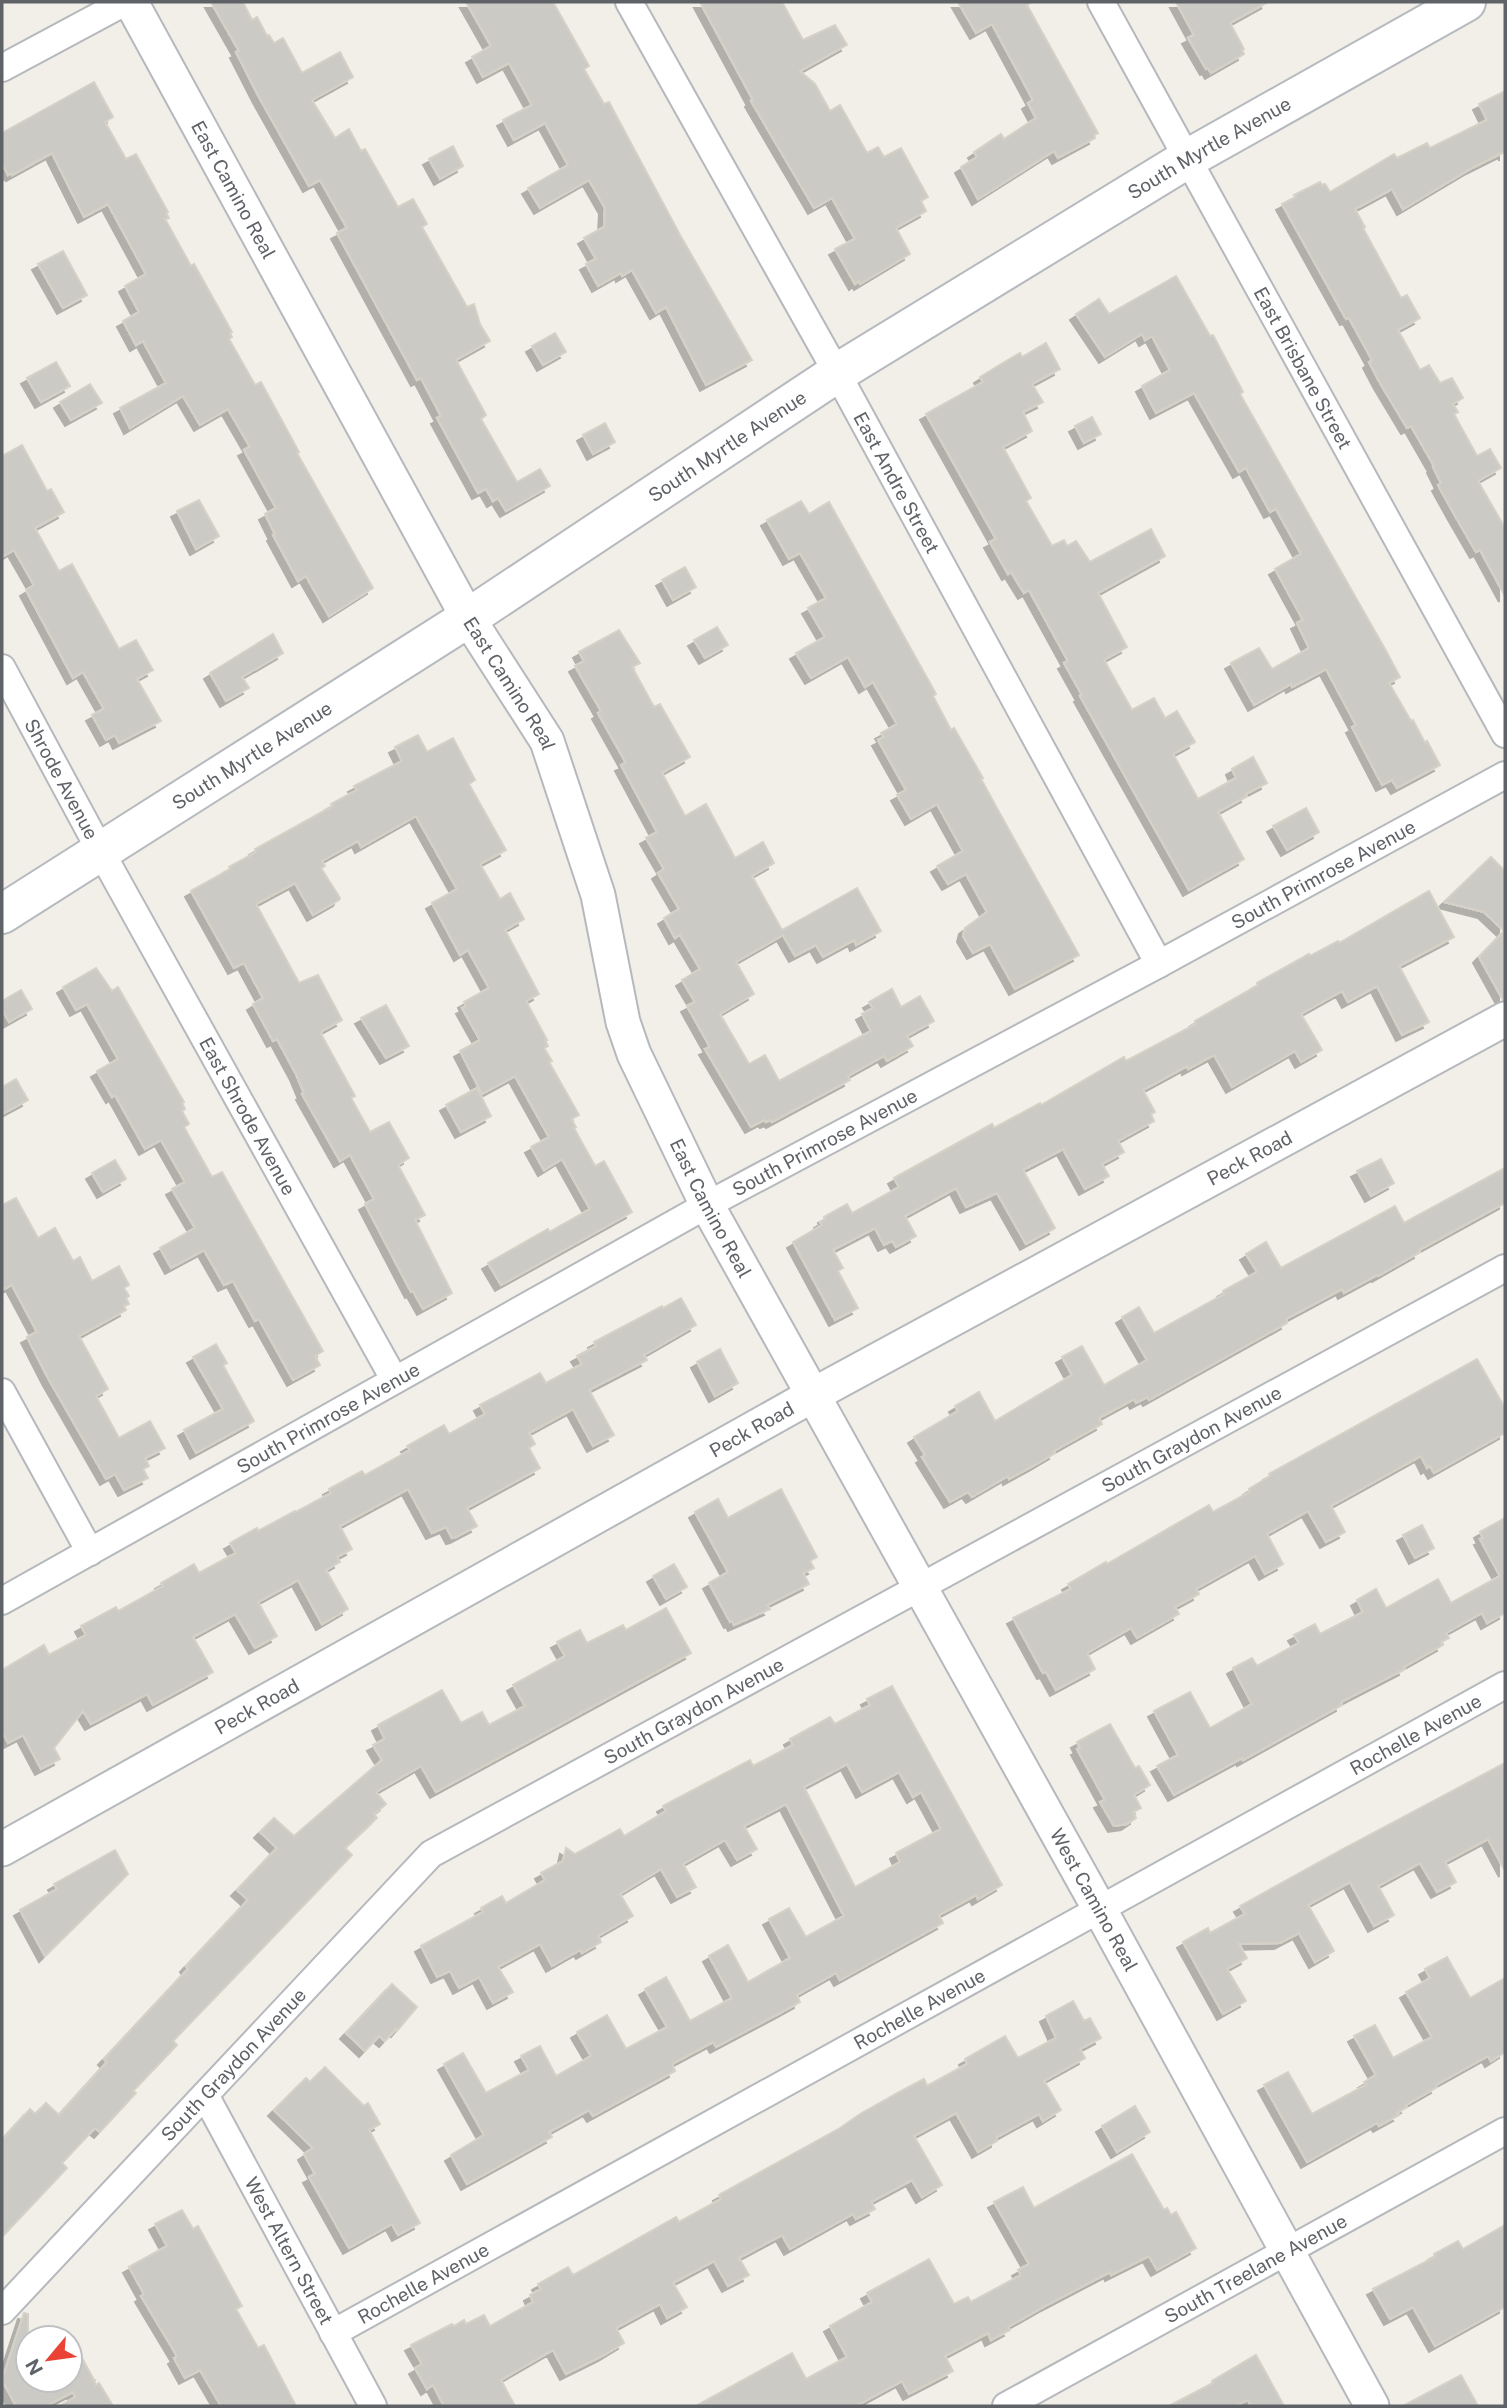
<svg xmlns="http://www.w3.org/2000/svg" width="1507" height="2408" font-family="'Public Sans',sans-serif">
  <defs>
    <filter id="shadow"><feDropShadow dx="-6" dy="6" stdDeviation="0" flood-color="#0004"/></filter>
  </defs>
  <rect width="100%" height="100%" fill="#f1efe8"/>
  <g fill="#cccac5" stroke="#d6d1c6" stroke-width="2" fill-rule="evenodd" filter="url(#shadow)">
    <polygon points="211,2 243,2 252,20 257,17 267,36 269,35 274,43 283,38 302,73 340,52 353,77 312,100 335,138 349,129 361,151 365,149 398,207 413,199 427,224 422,227 467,307 474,304 480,324 490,341 456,360 486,415 481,419 517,482 540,469 550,486 506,511 498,498 493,501 486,489 478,493 437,418 441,416 421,378 417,380 337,233 347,228 320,180 309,186 259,97 236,52 239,51"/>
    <polygon points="466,2 553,2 589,66 584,69 604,104 609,102 680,235 752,360 706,385 666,307 656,313 632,270 622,276 621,273 598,286 586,264 596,259 584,238 604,227 605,208 589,180 540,208 528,188 568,165 545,123 514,140 503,120 532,105 509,63 483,77 472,57 491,46"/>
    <polygon points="700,2 782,2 803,40 835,25 847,45 800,71 815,84 830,111 840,105 867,153 878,147 884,157 901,148 928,197 921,201 926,211 896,228 910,254 860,284 859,281 855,284 835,249 855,239 832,198 814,208 751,101 753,100"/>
    <polygon points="958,2 1032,2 1027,5 1098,133 1094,135 1095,138 1058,158 1054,151 978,199 961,167 977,157 974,152 1001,134 1004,139 1036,118 1028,103 1033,100 992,24 976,33"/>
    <polygon points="1176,2 1268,2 1230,23 1244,49 1242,50 1244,54 1211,73 1208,68 1206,69 1188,38 1194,35"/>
    <polygon points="94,82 113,117 105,122 126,159 136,154 168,212 166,213 169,218 165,219 191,266 194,264 232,332 230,333 232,337 229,339 255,385 261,382 299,452 297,453 373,588 329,616 306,576 298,581 273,535 275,534 265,514 276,508 244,450 250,447 228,409 200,425 183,396 130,428 120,408 166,383 143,341 136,345 123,321 139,312 125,286 146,274 108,204 84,217 52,153 12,175 11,173 8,175 2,163 2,133"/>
    <polygon points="1505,91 1505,155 1504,152 1472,168 1403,209 1392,189 1355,209 1365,227 1363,228 1401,298 1407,295 1420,318 1398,330 1420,370 1429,365 1440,383 1452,378 1463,398 1453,404 1458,412 1454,414 1477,456 1490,449 1501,468 1478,481 1505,528 1505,596 1480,550 1476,552 1454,514 1438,485 1441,483 1433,467 1434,466 1411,426 1407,428 1380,383 1369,362 1372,360 1349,318 1346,319 1282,204 1296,197 1294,195 1320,182 1322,185 1325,184 1330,192 1394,154 1397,158 1427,143 1430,148 1487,120 1479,104"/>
    <polygon points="453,146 463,166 440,179 429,159"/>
    <polygon points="63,251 87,295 63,308 38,264"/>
    <polygon points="1176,276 1210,336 1213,335 1243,392 1240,394 1385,649 1400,677 1389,683 1411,721 1413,720 1425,743 1427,741 1440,765 1397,788 1392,780 1382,785 1352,727 1356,725 1326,669 1292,687 1291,684 1254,705 1231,663 1259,648 1272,669 1309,648 1297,623 1303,620 1275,569 1301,554 1276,509 1270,512 1246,468 1239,472 1194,393 1156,413 1142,386 1170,370 1152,336 1145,340 1142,334 1105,357 1076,314 1099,299 1109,314"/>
    <polygon points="555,333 566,352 543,365 532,346"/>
    <polygon points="1046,343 1060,369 1032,384 1043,402 1023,412 1032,431 1003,447 1031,498 1026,501 1052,546 1064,540 1067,546 1076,541 1090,562 1151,529 1165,556 1098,593 1127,647 1104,660 1132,710 1154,698 1165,718 1177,711 1195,742 1173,754 1198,799 1236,778 1232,769 1253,757 1267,783 1246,794 1247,796 1218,812 1244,859 1189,890 1080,696 1082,695 1064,663 1068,661 1029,590 1024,593 1011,572 1008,574 990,542 996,539 926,414 983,382 980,377 1001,364 1020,353 1022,357"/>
    <polygon points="56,362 70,386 41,402 27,378"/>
    <polygon points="90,384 102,403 71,420 60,402"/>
    <polygon points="1092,417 1101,434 1084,443 1075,426"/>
    <polygon points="605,423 615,442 593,454 583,435"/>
    <polygon points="22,445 47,491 51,489 64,512 35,528 59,571 72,564 119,649 136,640 153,670 137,679 161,721 119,743 115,735 106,740 92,715 104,709 83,672 73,678 26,590 34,585 14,550 2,557 2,456"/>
    <polygon points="199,500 219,536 196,549 177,511"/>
    <polygon points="801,501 809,514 829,502 936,694 933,696 951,730 954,728 983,778 981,779 1009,830 1079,955 1015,989 990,944 973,953 963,936 965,928 987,912 966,874 948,884 937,866 963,851 937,804 911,819 897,795 906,790 878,740 884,737 881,733 897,724 873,682 865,687 848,657 811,678 796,653 825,637 808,608 826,598 800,553 789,559 767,520"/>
    <polygon points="685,567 696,587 673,600 662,580"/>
    <polygon points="717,627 728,645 705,658 694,640"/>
    <polygon points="619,630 640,663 632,667 654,707 660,704 690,757 662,773 685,816 706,804 735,858 763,842 774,863 752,876 782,930 857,888 881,931 856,945 854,940 823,957 816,945 795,956 783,935 736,962 754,994 720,1014 749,1064 765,1055 779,1081 871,1031 862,1014 873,1008 869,1002 892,989 901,1007 920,996 934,1021 907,1036 913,1046 887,1061 884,1056 848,1076 850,1080 772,1122 770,1120 766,1122 764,1120 751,1127 705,1049 710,1047 687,1006 695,1002 682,980 700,969 680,935 675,938 664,918 679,909 658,873 664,869 646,838 657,832 621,765 626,763 598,713 601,711 575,666 584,661 579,652"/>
    <polygon points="273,634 283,653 242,677 249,688 226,701 210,673"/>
    <polygon points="418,735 427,752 453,738 475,780 469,784 506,850 480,864 500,899 510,893 524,919 505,930 539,994 526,1001 547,1040 545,1040 548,1046 544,1048 552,1061 549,1062 579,1115 571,1119 576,1127 574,1128 595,1166 604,1161 632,1212 501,1285 488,1263 548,1229 549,1232 590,1209 562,1159 544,1170 531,1147 549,1137 515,1076 482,1094 460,1051 480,1040 462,1008 466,1006 464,1002 489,988 468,950 460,955 432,903 457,889 416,816 361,847 358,841 322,861 325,866 321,868 340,898 339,900 313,915 295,883 256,904 299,983 318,975 342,1020 322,1031 321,1034 355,1096 351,1098 370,1132 389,1122 409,1158 398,1165 425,1215 415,1220 452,1293 423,1309 413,1291 411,1292 365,1204 374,1199 350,1155 340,1161 302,1094 304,1093 296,1074 277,1039 273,1041 253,1004 263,998 244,963 234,968 191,891 230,869 229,867 256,852 255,849 333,806 331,804 357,790 354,786 402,761 395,747"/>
    <polygon points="1306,808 1319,832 1287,850 1273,826"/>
    <polygon points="1491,857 1505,871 1505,1000 1503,1000 1479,957 1504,931 1484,912 1444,902"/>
    <polygon points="1429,891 1454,937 1399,966 1429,1022 1402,1035 1377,986 1348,1002 1342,991 1301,1014 1322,1050 1301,1062 1295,1051 1232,1087 1214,1055 1188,1069 1187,1066 1143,1090 1155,1112 1151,1114 1154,1121 1118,1141 1124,1152 1102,1164 1109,1176 1085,1189 1063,1149 1023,1170 1055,1228 1026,1244 997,1193 966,1207 956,1188 905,1216 916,1236 896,1247 892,1241 884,1245 875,1228 833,1250 843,1268 838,1271 858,1308 835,1320 793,1242 822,1225 820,1222 825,1219 824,1217 847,1204 852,1213 899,1187 894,1178 992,1124 994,1128 1040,1103 1041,1105 1124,1057 1126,1061 1196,1024 1195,1021 1258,985 1257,983 1309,954 1310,956 1338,941 1339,943"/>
    <polygon points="96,968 112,991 118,987 184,1102 182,1103 185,1109 182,1111 189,1124 184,1127 212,1177 222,1172 323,1351 315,1356 320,1365 293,1380 259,1319 255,1321 233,1281 224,1285 204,1250 171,1268 160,1248 195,1228 172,1189 185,1182 161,1140 145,1149 115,1095 112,1097 97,1071 118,1059 87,1004 76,1010 63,987"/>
    <polygon points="21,990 32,1009 9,1022 2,1009 2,1001"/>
    <polygon points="386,1005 409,1046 386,1058 361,1018"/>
    <polygon points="16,1079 28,1100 2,1114 2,1087"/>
    <polygon points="477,1088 491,1116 461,1132 446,1105"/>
    <polygon points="1381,1159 1394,1183 1371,1196 1357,1171"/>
    <polygon points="115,1160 126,1179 103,1192 92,1173"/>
    <polygon points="1505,1168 1505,1203 1419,1250 1420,1252 1378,1276 1377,1275 1344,1293 1342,1289 1286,1319 1287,1323 1149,1400 1147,1397 1136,1403 1134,1399 1099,1418 1102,1424 1054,1451 1055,1453 1035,1465 1009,1479 1008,1476 972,1497 968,1492 950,1502 922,1457 925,1455 914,1437 958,1411 955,1406 979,1392 995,1421 1072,1375 1062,1357 1082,1346 1104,1385 1147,1360 1122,1317 1139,1307 1154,1333 1224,1294 1223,1291 1257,1272 1246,1254 1266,1242 1281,1268 1395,1206 1404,1223"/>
    <polygon points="16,1198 38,1238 55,1228 73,1261 80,1257 92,1281 119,1266 129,1285 124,1288 129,1296 126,1298 129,1304 124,1306 126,1310 79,1336 108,1389 96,1396 119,1438 150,1421 165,1448 145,1458 149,1466 143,1469 148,1478 124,1490 115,1474 106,1479 48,1378 27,1337 37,1332 12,1285 2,1290 2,1205"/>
    <polygon points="681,1298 696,1325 644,1355 647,1360 589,1390 614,1435 593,1446 573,1409 529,1433 535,1444 529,1448 540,1468 467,1508 477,1526 456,1537 452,1538 446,1527 432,1533 408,1489 340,1526 352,1549 337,1557 340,1562 326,1570 348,1609 322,1624 298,1580 258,1602 277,1636 255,1648 235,1614 193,1637 213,1672 153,1705 147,1694 91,1724 83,1711 54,1748 60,1759 41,1769 23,1735 8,1743 2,1731 2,1670 44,1645 49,1655 86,1635 81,1626 116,1607 118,1611 163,1586 161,1583 194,1564 199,1573 236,1553 230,1543 257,1528 258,1531 295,1511 296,1512 331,1493 329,1489 362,1471 365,1475 410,1450 407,1446 444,1425 449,1434 485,1414 480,1405 540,1373 546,1383 582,1364 577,1356 596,1346 594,1342 662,1306 663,1308"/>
    <polygon points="216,1344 227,1363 223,1365 254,1421 196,1453 184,1430 223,1409 193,1357"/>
    <polygon points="720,1349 738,1383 715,1396 697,1362"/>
    <polygon points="1477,1359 1505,1408 1505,1433 1434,1473 1430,1466 1427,1468 1421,1456 1331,1506 1345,1532 1326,1542 1308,1511 1267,1534 1283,1564 1265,1574 1255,1556 1196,1589 1199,1594 1175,1607 1179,1614 1137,1638 1131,1628 1087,1653 1095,1669 1056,1690 1046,1672 1043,1673 1013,1618 1071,1589 1068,1584 1106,1562 1107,1564 1209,1505 1213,1512 1250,1492 1249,1489 1270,1476 1269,1474"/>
    <polygon points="781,1489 817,1557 810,1561 814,1568 803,1573 809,1584 767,1605 770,1609 734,1625 732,1621 730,1622 709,1583 728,1572 695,1512 718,1499 728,1518"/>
    <polygon points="1505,1518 1505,1613 1487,1623 1482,1613 1446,1633 1449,1638 1441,1642 1443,1645 1404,1667 1405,1669 1341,1702 1342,1705 1243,1760 1242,1758 1174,1795 1157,1766 1178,1755 1154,1711 1190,1692 1210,1728 1252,1704 1233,1668 1252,1658 1257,1666 1299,1643 1294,1635 1315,1624 1320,1634 1363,1612 1357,1600 1376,1589 1386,1608 1438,1579 1451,1603 1500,1576 1480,1539 1483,1538 1480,1532"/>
    <polygon points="1422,1525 1434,1548 1415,1558 1403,1535"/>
    <polygon points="674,1564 687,1587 666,1599 653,1576"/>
    <polygon points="666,1608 691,1653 436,1792 421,1766 376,1792 386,1804 374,1814 377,1818 345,1848 352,1855 173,2041 177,2045 133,2091 136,2093 100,2132 95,2128 62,2163 67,2168 2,2237 2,2140 30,2109 35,2114 46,2103 59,2115 107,2062 104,2059 188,1969 186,1966 248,1900 237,1890 277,1848 260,1832 274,1818 294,1836 382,1760 373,1745 385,1739 378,1725 442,1690 461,1723 482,1712 489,1725 525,1706 513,1685 565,1656 557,1642 580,1630 587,1643 623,1625 626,1630"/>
    <path d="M892 1686 1002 1885 978 1899 976 1895 939 1915 943 1923 840 1980 836 1973 797 1995 800 2002 780 2013 716 2047 713 2042 672 2064 675 2071 593 2116 589 2110 549 2132 552 2137 467 2184 451 2155 484 2135 444 2064 463 2053 486 2093 529 2070 521 2056 540 2046 556 2076 591 2056 577 2032 607 2015 626 2049 667 2027 645 1989 666 1977 690 2021 732 1998 709 1956 728 1945 748 1982 790 1958 769 1919 789 1908 806 1937 844 1916 786 1804 744 1826 757 1849 737 1860 725 1840 683 1864 696 1887 677 1897 661 1869 620 1894 633 1916 598 1936 601 1942 582 1953 580 1950 552 1966 540 1944 498 1967 513 1992 493 2003 479 1977 459 1988 450 1971 437 1977 421 1946 483 1912 481 1908 502 1896 506 1903 545 1880 541 1873 563 1861 566 1848 575 1854 620 1829 624 1836 666 1811 663 1806 750 1760 753 1766 793 1745 790 1739 830 1717 835 1724 870 1705 867 1699ZM847 1764 862 1792 899 1772 913 1797 921 1792 941 1829 896 1853 900 1862 855 1887 804 1787Z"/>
    <polygon points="1110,1724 1135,1768 1139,1766 1150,1785 1134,1795 1141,1808 1133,1812 1136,1818 1127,1824 1114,1826 1100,1802 1105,1800 1077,1749 1080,1748 1077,1742"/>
    <polygon points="1505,1763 1505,1871 1488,1839 1445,1862 1456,1882 1437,1892 1420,1863 1378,1886 1394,1915 1374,1926 1350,1882 1308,1905 1334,1951 1315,1962 1299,1933 1280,1943 1239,1944 1247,1958 1227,1969 1246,2001 1223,2014 1183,1942 1208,1928 1210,1933 1245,1914 1240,1906 1341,1850"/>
    <polygon points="115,1850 128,1874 45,1956 20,1910 57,1889 54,1884"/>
    <polygon points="1447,1957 1470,1998 1505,1978 1505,2052 1491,2061 1488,2056 1436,2085 1437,2087 1406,2105 1407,2107 1397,2113 1399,2115 1379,2126 1377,2123 1307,2162 1264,2085 1288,2072 1312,2114 1366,2085 1364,2082 1376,2075 1354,2036 1375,2025 1393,2058 1432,2037 1406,1992 1430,1978 1425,1969"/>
    <polygon points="392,1984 417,2007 397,2031 396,2029 385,2041 379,2036 365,2051 346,2033"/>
    <polygon points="1073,2001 1084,2021 1090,2018 1101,2038 1080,2049 1085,2058 1044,2081 1061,2110 1043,2121 1039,2114 997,2137 997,2141 978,2152 956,2113 914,2136 942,2185 922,2197 912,2180 871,2202 875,2209 856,2219 853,2214 790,2249 782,2235 739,2258 749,2275 728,2286 714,2261 673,2283 687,2307 667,2318 660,2304 616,2328 624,2343 604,2355 566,2374 553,2350 501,2380 515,2406 444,2406 433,2385 427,2389 415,2368 422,2364 411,2345 452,2324 454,2326 464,2320 466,2324 484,2315 490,2326 533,2302 530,2295 541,2289 538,2284 568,2267 573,2275 676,2217 679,2222 721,2199 719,2195 840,2128 860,2114 903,2090 924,2079 927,2086 967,2064 965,2059 1005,2036 1018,2058 1056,2038 1046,2016"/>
    <polygon points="325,2067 364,2106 368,2103 380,2124 369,2130 420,2223 398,2235 392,2224 349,2248 309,2177 315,2174 304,2154 313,2148 274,2110 306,2078 310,2082"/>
    <polygon points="1135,2106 1150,2132 1117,2152 1102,2126"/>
    <polygon points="1132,2154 1164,2210 1167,2208 1171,2215 1176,2212 1196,2248 1157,2270 1149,2256 1111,2275 1110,2272 1047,2305 1008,2327 1010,2330 991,2340 988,2333 945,2356 953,2371 909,2394 902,2381 856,2406 696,2406 792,2353 806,2379 847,2357 830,2326 872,2302 867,2293 929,2259 954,2304 968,2297 971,2302 1021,2275 1018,2270 1029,2264 994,2202 1023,2187 1034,2208"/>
    <polygon points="182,2210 193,2229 198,2226 242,2306 236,2309 258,2348 264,2345 296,2406 221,2406 200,2370 185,2378 174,2358 177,2356 141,2296 144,2294 129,2267 167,2246 155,2224"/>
    <polygon points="1505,2225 1505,2307 1435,2346 1413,2307 1390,2319 1373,2289 1435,2257 1434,2254 1458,2241 1463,2249"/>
    <polygon points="24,2313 28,2314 28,2380 70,2380 70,2336 94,2380 96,2380 94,2381 96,2385 99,2383 113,2406 60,2406 75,2397 73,2392 46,2406 16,2406 2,2380"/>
    <polygon points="1256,2355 1284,2406 1251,2406 1248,2400 1234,2406 1169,2406 1213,2383 1212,2381"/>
    <polygon points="1461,2375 1478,2406 1403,2406"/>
  </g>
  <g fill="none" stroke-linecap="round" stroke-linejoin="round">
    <g stroke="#b5b8bc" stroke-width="30">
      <g id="minor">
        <path id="s1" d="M629 2 837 373 1159 964"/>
        <path id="s2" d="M1101 2 1505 734"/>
        <polyline points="2,68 125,2"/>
        <path id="s3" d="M2 668 101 852 394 1379"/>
        <polyline points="2,1392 90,1552"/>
        <path id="s4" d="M2 1601 707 1205 1159 964 1505 775"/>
        <path id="s5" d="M205 2095 373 2406"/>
        <path id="s6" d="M2 2311 431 1854 1505 1268"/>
        <path id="s7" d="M333 2333 1505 1685"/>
        <path id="s8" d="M1006 2406 1505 2131"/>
      </g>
    </g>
    <g stroke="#b5b8bc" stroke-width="37">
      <g id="tertiary">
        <path id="s9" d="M131 2 468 618 547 741 598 895 623 1022 634 1054 707 1205 1099 1908 1372 2406"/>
        <path id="s10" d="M2 1849 813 1395 1505 1019"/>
      </g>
    </g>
    <g stroke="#b6babf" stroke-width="42">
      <g id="secondary">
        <path id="s11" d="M2 914 468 618 837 373 1187 159 1466 2"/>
      </g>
    </g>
    <use href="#minor" stroke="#fff" stroke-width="26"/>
    <use href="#tertiary" stroke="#fff" stroke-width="33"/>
    <use href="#secondary" stroke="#fff" stroke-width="38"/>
  </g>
  <g text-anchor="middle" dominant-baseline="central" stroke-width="5" stroke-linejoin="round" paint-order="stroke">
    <g font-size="19" fill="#5f6368" stroke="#fff">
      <text stroke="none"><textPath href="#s11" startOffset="1430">South Myrtle Avenue</textPath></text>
      <text stroke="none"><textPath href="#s9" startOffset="214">East Camino Real</textPath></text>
      <text stroke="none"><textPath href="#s2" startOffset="418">East Brisbane Street</textPath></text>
      <text stroke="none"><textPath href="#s11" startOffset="863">South Myrtle Avenue</textPath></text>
      <text stroke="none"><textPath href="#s1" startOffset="550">East Andre Street</textPath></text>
      <text stroke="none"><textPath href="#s9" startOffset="780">East Camino Real</textPath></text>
      <text stroke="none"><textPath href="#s11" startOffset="296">South Myrtle Avenue</textPath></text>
      <text stroke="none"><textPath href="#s3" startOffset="126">Shrode Avenue</textPath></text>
      <text stroke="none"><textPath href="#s4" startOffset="1508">South Primrose Avenue</textPath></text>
      <text stroke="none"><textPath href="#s3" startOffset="511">East Shrode Avenue</textPath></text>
      <text stroke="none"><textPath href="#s4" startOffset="942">South Primrose Avenue</textPath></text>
      <text stroke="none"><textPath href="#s10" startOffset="1426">Peck Road</textPath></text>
      <text stroke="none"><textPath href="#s9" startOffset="1346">East Camino Real</textPath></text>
      <text stroke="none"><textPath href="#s4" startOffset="374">South Primrose Avenue</textPath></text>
      <text stroke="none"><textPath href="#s10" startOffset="859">Peck Road</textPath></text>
      <text stroke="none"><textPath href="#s6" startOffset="1493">South Graydon Avenue</textPath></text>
      <text stroke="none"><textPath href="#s10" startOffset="292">Peck Road</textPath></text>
      <text stroke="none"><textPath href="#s6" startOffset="926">South Graydon Avenue</textPath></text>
      <text stroke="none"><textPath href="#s7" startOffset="1237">Rochelle Avenue</textPath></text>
      <text stroke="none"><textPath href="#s9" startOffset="2137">West Camino Real</textPath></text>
      <text stroke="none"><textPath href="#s7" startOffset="670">Rochelle Avenue</textPath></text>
      <text stroke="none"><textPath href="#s6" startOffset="338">South Graydon Avenue</textPath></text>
      <text stroke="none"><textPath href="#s5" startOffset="177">West Altern Street</textPath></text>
      <text stroke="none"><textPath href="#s8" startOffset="285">South Treelane Avenue</textPath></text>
      <text stroke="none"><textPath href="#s7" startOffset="103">Rochelle Avenue</textPath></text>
    </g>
  </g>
  <rect width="1507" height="2408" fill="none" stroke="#5f6368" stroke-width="7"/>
  <g transform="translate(49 2359) rotate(241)"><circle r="33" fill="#ffffff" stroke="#bfc1c3" stroke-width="2"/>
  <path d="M0-5L12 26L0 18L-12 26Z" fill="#ea4335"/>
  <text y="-10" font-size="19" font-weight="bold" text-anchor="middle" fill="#5f6368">N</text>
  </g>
</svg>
